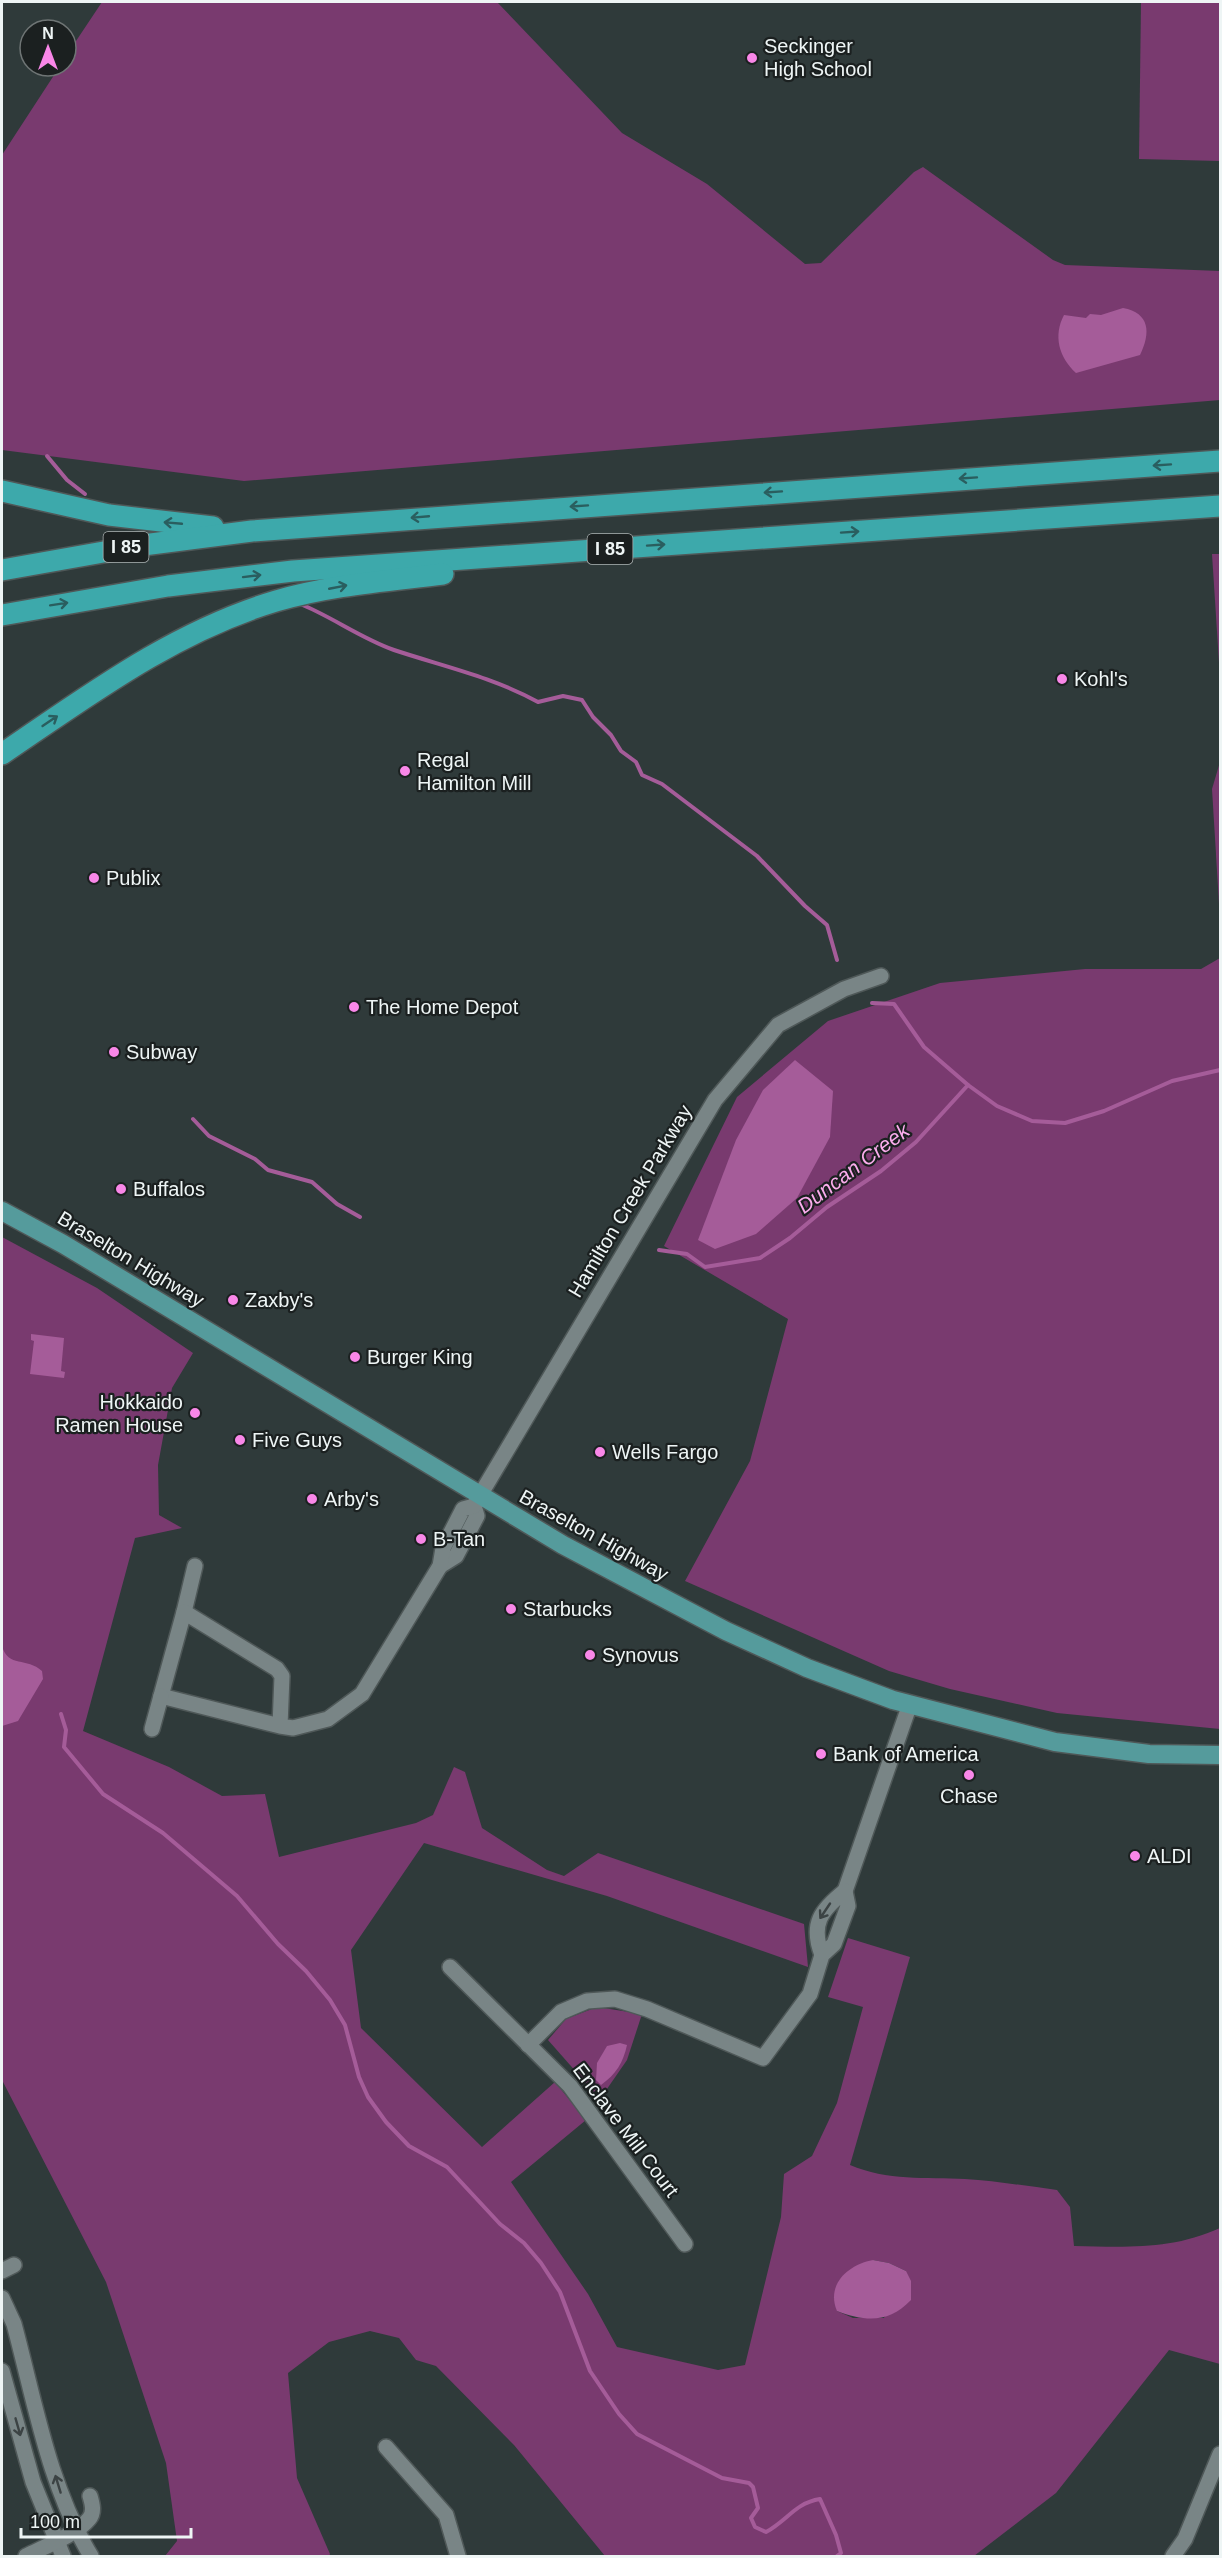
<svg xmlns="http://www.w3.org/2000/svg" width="1222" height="2558" font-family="Helvetica,sans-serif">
  <rect width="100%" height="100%" fill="#2f3a3a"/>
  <g fill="#793a6f" fill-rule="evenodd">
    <polygon points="102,2 497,2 622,133 707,184 805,264 821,263 914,172 923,167 1053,260 1065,265 1220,271 1220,400 244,481 2,450 2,155 60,66 66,66 66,56"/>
    <polygon points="1141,2 1220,2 1220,161 1139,159"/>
    <polygon points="1212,554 1220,554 1220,678"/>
    <polygon points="1220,762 1220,920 1212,789"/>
    <polygon points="1220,958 1220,1729 1057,1713 950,1689 889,1671 685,1581 750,1461 788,1319 664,1246 737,1097 828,1021 940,983 1085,969 1201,969"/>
    <path d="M2 1237 97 1288 193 1353 172 1388 158 1465 159 1515 182 1528 135 1538 83 1731 169 1767 222 1796 265 1794 279 1857 416 1823 433 1815 454 1767 465 1772 482 1828 547 1870 564 1876 598 1853 804 1924 808 1967 607 1896 424 1843 351 1950 361 2028 482 2147 555 2082 586 2120 511 2182 588 2294 617 2347 718 2370 745 2365 781 2217 784 2174 812 2156 837 2103 863 2007 828 1997 848 1938 910 1957 850 2165C887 2181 926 2177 965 2179 996 2181 1027 2186 1057 2190L1070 2207 1074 2246C1126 2247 1172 2250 1220 2228V2364L1169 2350 1056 2493 974 2556H605L514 2445 436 2366 416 2360 399 2338 370 2331 329 2342 288 2373 297 2478 330 2554 329 2556H165L177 2541 166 2463 106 2282 2 2080ZM873 2260 889 2263 906 2271 884 2318H853L837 2311Z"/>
    <polygon points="597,2007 642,2014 627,2060 600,2099 548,2040 566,2019"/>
  </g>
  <g fill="#a55c99">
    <path d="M1123 308C1150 313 1151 333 1140 355L1076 373C1059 357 1053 336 1064 315L1086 318 1090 314 1101 315Z"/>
    <polygon points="795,1060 833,1091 830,1137 797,1198 756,1234 715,1249 698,1240 736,1140 763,1090"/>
    <polygon points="31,1334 64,1338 61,1371 65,1372 64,1378 30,1374 34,1341 31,1340"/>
    <path d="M2 1646C8 1668 27 1657 42 1671L43 1679 18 1721 2 1726Z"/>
    <path d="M620 2043 627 2045C623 2063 616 2074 601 2085L596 2080 597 2063 607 2046Z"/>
    <path d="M873 2260 889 2263 906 2271 911 2281V2300C889 2323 866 2322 837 2311 826 2285 847 2265 873 2260Z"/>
  </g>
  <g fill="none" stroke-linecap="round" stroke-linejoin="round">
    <g stroke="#a55c99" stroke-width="4">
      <polyline points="47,456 67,480 85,494"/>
      <path d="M298 603C331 616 360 638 394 650 442 666 493 677 538 702L563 696 582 700 593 717 611 735 621 751 636 762 642 775 662 784 757 856 805 906 827 925 837 960"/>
      <polyline points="872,1003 894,1004 924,1047 968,1085 997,1106 1032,1121 1065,1123 1104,1111 1172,1081 1220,1070"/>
      <polyline points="193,1119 209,1136 255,1159 268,1170 312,1182 337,1204 360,1217"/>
      <polyline points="659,1250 687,1254 705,1267 760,1258 790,1238 827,1207 881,1171 916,1142 968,1085"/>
      <path d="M61 1714 66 1730 64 1747 103 1794 163 1833 237 1896 278 1944 306 1971 330 2000 345 2025 359 2077 368 2097 386 2122 409 2146 447 2167 500 2224 524 2243 541 2263 560 2292 590 2371 619 2414 637 2434 722 2478 749 2483 753 2487 758 2508 751 2518 755 2527 766 2532C788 2520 795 2503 820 2499L836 2535 841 2553 837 2556"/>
    </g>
    <g stroke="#4f5858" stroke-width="18">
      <g id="minor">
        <polyline points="440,1566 456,1556 477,1516 474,1506 479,1497 715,1100 778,1025 844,989 881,976"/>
        <polyline points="184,1612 195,1566"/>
        <polyline points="280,1726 282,1676 277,1669 184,1612 161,1696 280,1726 293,1728 328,1719 362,1694 440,1566 443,1548 463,1509 474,1506"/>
        <polyline points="152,1729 161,1696"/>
        <polyline points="845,1891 910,1704"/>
        <polyline points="450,1967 570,2086 685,2244"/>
        <path d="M528 2045 561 2012 587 2001 615 1999 647 2009 763 2058 810 1994 822 1955 834 1944 848 1906 845 1891C821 1910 810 1924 822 1955"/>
        <polyline points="2,2271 14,2265"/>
        <path d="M2 2298 14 2324C35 2402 49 2487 91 2556"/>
        <polyline points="2,2371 33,2482 63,2556"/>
        <polyline points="386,2447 446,2515 458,2556"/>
        <path d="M26 2556C44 2547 77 2534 89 2519 95 2512 92 2503 90 2496"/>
        <polyline points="1173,2556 1185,2539 1220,2454"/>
      </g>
    </g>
    <g stroke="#4f5858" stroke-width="21">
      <polyline id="major" points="2,1211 63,1244 563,1545 726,1631 807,1668 893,1700 1055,1742 1149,1754 1220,1755"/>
    </g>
    <g stroke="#4f5858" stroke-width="24">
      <g id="highway">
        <polyline points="2,491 109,515 213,527"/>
        <polyline points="2,570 143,545 252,531 1220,461"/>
        <polyline points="2,615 168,586 293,571 1220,506"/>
        <path d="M2 754C89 695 173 632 276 601 330 585 387 581 443 574"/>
      </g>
    </g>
    <use href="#minor" stroke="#798586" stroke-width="15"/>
    <use href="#major" stroke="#559b9c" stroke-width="18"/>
    <use href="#highway" stroke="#3da9ab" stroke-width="21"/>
  </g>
  <defs><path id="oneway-shaft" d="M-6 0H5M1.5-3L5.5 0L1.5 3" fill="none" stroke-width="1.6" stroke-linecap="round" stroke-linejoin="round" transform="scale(1.5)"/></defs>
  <g stroke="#2a5e5f">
    <use href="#oneway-shaft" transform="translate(1162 465) rotate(176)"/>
    <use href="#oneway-shaft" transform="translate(968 478) rotate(176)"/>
    <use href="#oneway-shaft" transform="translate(773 492) rotate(176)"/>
    <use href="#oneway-shaft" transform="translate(579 506) rotate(176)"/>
    <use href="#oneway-shaft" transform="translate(420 517) rotate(175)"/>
    <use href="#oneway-shaft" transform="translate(173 523) rotate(-175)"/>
    <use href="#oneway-shaft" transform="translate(850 532) rotate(-4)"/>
    <use href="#oneway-shaft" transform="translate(656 545) rotate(-4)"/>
    <use href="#oneway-shaft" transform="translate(252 576) rotate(-7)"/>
    <use href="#oneway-shaft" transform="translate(338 587) rotate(-11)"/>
    <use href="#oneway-shaft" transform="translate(59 604) rotate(-9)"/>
    <use href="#oneway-shaft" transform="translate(50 721) rotate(-34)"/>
  </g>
  <g stroke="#3c4344">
    <use href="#oneway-shaft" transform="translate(825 1911) rotate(124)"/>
    <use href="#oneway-shaft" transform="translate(18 2427) rotate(74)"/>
    <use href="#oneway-shaft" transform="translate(58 2484) rotate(-107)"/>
  </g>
  <g fill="#f987e8" stroke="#1b2020" stroke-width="2">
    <circle cx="752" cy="58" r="6"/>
    <circle cx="1062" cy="679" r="6"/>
    <circle cx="405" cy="771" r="6"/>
    <circle cx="94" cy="878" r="6"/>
    <circle cx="354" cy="1007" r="6"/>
    <circle cx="114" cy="1052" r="6"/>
    <circle cx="121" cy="1189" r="6"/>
    <circle cx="233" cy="1300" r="6"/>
    <circle cx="355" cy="1357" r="6"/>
    <circle cx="195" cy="1413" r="6"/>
    <circle cx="240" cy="1440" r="6"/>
    <circle cx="600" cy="1452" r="6"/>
    <circle cx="312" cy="1499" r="6"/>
    <circle cx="421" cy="1539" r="6"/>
    <circle cx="511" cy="1609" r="6"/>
    <circle cx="590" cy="1655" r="6"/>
    <circle cx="821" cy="1754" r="6"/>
    <circle cx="969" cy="1775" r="6"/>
    <circle cx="1135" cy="1856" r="6"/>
  </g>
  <g text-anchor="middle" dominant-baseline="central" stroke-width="4.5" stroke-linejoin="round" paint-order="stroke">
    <g fill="#1b2020" stroke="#afb5b5" stroke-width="1.5">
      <rect x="103.5" y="532" width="45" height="30" rx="4.5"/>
      <rect x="587.5" y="534" width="45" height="30" rx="4.5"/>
    </g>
    <g font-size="18" font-weight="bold" fill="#eef5f5">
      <text x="126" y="547">I 85</text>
      <text x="610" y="549">I 85</text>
    </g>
    <g font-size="20" fill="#eef5f5" stroke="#1b2020" text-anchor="start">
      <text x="764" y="46">Seckinger<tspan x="764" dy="23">High School</tspan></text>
      <text x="1074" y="679">Kohl's</text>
      <text x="417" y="760">Regal<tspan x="417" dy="23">Hamilton Mill</tspan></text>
      <text x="106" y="878">Publix</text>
      <text x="366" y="1007">The Home Depot</text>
      <text x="126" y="1052">Subway</text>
      <text x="133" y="1189">Buffalos</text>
      <text x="245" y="1300">Zaxby's</text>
      <text x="367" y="1357">Burger King</text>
      <text x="183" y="1402" text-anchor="end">Hokkaido<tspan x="183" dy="23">Ramen House</tspan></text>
      <text x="252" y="1440">Five Guys</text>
      <text x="612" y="1452">Wells Fargo</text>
      <text x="324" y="1499">Arby's</text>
      <text x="433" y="1539">B-Tan</text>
      <text x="523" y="1609">Starbucks</text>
      <text x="602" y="1655">Synovus</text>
      <text x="833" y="1754">Bank of America</text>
      <text x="969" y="1796" text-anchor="middle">Chase</text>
      <text x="1147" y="1856">ALDI</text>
    </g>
    <g font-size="20" fill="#eef5f5" stroke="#1b2020">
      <text transform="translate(630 1201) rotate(-59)">Hamilton Creek Parkway</text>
      <text transform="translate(131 1259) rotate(31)">Braselton Highway</text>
      <text transform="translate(594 1535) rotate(29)">Braselton Highway</text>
      <text transform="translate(626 2130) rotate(53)">Enclave Mill Court</text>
    </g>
    <g font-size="21" font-style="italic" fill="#fbaded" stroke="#1b2020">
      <text transform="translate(853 1168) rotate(-37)">Duncan Creek</text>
    </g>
  </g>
  <rect width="1222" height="2558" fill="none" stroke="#eef5f5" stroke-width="6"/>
  <g transform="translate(48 48)"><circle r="28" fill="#1b2020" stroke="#6f7575" stroke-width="1.5"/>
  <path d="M0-4.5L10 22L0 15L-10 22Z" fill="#f987e8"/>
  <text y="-9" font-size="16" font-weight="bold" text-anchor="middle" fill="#eef5f5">N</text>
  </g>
  <path d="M21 2528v9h170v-9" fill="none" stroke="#eef5f5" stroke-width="3"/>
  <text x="30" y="2528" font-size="18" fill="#eef5f5" stroke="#1b2020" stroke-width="4.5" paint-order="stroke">100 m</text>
</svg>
